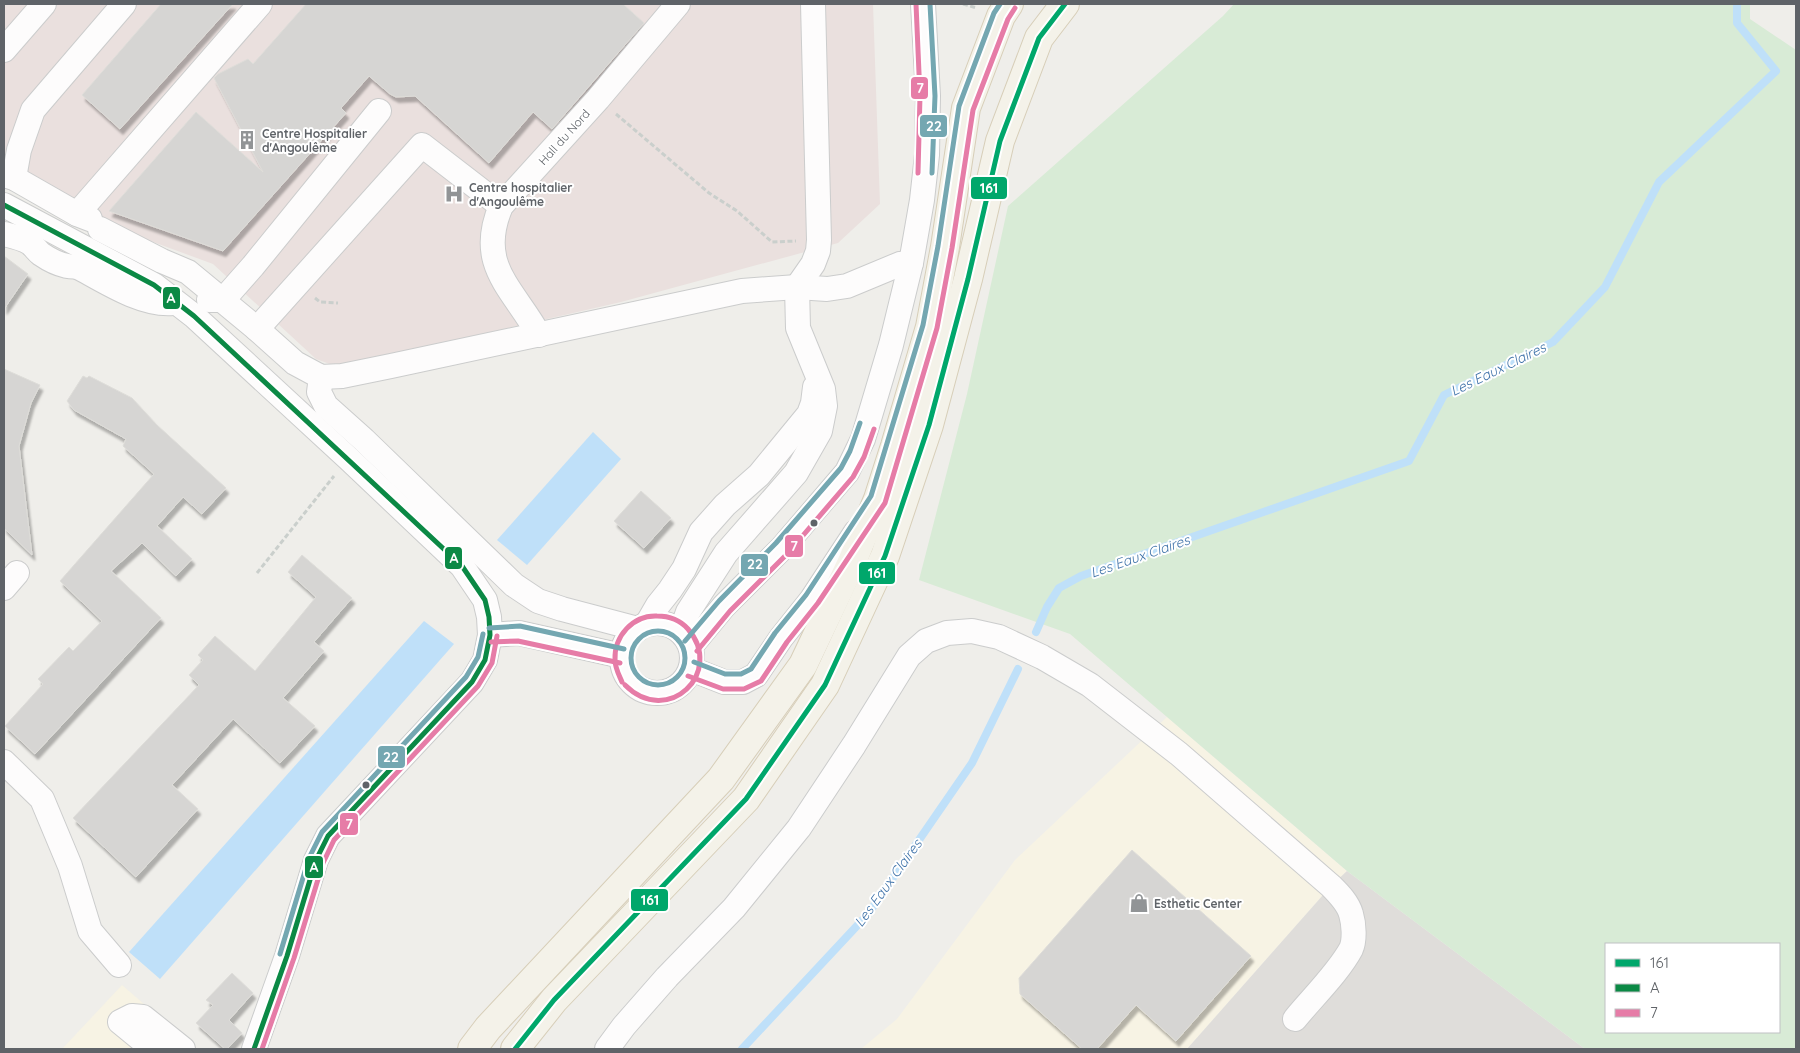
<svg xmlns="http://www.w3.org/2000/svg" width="1800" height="1053" font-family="Quicksand,sans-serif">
  <defs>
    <filter id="shadow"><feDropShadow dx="3" dy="5.5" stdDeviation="1" flood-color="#0004"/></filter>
  </defs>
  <rect width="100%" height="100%" fill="#efeeea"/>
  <g fill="#f7f3e4">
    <polygon points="1167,717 1347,871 1331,886 1187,1049 861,1049 897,1019 1015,860"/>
    <polygon points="122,985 196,1049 62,1049"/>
  </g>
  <polygon fill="#dfddda" points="1347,871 1585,1049 1187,1049 1331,886"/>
  <polygon fill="#eae0de" points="4,4 873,4 880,204 838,243 621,302 338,367 316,359 213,264 77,214 4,183"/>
  <path fill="#d8ebd6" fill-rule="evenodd" d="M1234 4H1750V19L1796 50V1049H1585L1347 871 1070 634 919 580 967 394 1008 206 1223 16ZM1606 944H1779V1032H1606Z"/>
  <g fill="#bfe0f9">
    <polygon points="593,432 621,459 527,565 497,540"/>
    <polygon points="424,621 454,644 160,979 129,952"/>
  </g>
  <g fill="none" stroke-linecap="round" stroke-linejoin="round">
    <g stroke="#bfe0f9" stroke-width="8">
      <polyline points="1036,632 1047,607 1059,588 1081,576 1409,461 1444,395 1553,342 1605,287 1659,182 1776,71 1737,23 1737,4"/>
      <polyline points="742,1049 868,914 972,763 1018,669"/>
    </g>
  </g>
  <g fill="#d6d5d3" stroke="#deddd9" filter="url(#shadow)">
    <polygon points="161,4 233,4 120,129 82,95"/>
    <polygon points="306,4 623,4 644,23 552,129 533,112 489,163 415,96 396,97 390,94 369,76 341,108 346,113 223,251 109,211 196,112 263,172 214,78 218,74 248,59 253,64"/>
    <polygon points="4,256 28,274 4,309"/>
    <polygon points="4,369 40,385 31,403 19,446 32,555 4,528"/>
    <polygon points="83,376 87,378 89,376 132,398 157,425 226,488 202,514 183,497 157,526 192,559 176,576 142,543 111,571 161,618 35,754 5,726 43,684 38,679 69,647 73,651 102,621 60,581 154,474 123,446 126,439 74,410 67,401"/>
    <polygon points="641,491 671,518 644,548 614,521"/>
    <polygon points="302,555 352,598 314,642 324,651 283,698 315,726 280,763 233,719 172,785 198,809 136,877 73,818 199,685 189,675 203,660 198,655 215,636 255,671 316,597 288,572"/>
    <polygon points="1132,850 1251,956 1176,1041 1136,1005 1097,1049 1082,1049 1020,994 1019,978"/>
    <polygon points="232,973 253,993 229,1020 242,1033 227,1049 225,1049 196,1023 213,1005 206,1000"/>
  </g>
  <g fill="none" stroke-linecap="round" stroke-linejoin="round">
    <g stroke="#cbcccc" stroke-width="26">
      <g id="minor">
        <polyline points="4,50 44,4"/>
        <polyline points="4,175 14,178 77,214 90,219"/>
        <polyline points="14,178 19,150 33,110 124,4"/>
        <polyline points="4,205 154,285 194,316 349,459 462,566 485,600 489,617 490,635 485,660 472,682 328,836 316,860 287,956 254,1049"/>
        <polyline points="77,214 260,4"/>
        <polyline points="100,229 162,261 188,272 257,329 295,363 321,377 342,376 391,366 742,291 797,287 827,289 847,286 900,264 911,263"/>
        <path d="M4 234C12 236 22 238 30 243 34 246 37 251 41 254 54 263 79 275 90 258"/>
        <path d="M78 267C104 281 142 306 173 303"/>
        <polyline points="209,300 223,300 253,266 379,111"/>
        <polyline points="257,329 422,145 501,206"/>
        <path d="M539 335C512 287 476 265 501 206L598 99 678 4"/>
        <polyline points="321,377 319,392 326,406 364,440 514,585 538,601 562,609 638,629"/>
        <polyline points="4,588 17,573"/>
        <circle cx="657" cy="658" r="35"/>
        <polyline points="647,624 658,605 670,590 684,569 701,532 725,505 759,475 809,414 813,403 815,387"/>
        <polyline points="681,632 688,612 726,553 796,473 820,431 825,406 823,389 798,328 797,287 813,264 818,251 819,240 813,4"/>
        <polyline points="490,635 519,633 622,656"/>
        <polyline points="691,646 724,606 782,548 847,472 863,439 891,345 911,263 922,200 927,155 928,96 923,4"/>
        <polyline points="691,669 724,682 743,682 756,675 781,638 812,599 856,532"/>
        <polyline points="4,762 42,799 70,866 90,931 119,965"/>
        <polyline points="153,1049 120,1022 132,1016 143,1017 183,1049"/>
        <path d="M607 1049 624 1026 667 977 734 908 799 828 854 745 909 656 926 641 947 633 972 631 999 637 1042 657 1090 685 1179 754 1331 886C1339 894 1348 903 1351 914 1354 924 1355 940 1351 949 1338 973 1312 998 1295 1019"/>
      </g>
    </g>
    <g stroke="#d7ceb8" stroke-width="30">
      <g id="major">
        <polyline points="472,1049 488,1028 721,779 803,665 852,562 878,499 895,446 930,327 945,247 966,108 1001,16 1009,4"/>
        <polyline points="515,1049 554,1000 746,799 825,685 885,556 929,425 968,279 1000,141 1039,38 1065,4"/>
      </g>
    </g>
    <g stroke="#cacfcc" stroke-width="3" stroke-dasharray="5 2.5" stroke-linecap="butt">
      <polyline points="963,4 977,8"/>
      <polyline points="616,114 709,193 737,211 772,242 796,241"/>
      <polyline points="315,298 320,302 338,303"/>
      <polyline points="257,573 334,476"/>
    </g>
    <use href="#minor" stroke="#fdfcfc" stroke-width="24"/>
    <use href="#major" stroke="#f4f2e9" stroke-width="28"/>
    <g stroke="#fff" stroke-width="9">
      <polyline id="bus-1" points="515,1049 554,1000 746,799 825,685 885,556 929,425 968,279 1000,141 1039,38 1065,4"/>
    </g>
    <g stroke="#fff" stroke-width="9">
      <polyline id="bus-2" points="4,205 154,285 194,316 462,566 485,600 489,617 490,635 485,660 472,682 328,836 316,860 287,956 254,1049"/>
    </g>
    <g stroke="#fff" stroke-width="9">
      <g id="bus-3">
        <polyline points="916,4 920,96 918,173"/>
        <polyline points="491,642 518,641 620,663"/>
        <polyline points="697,651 730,611 788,553 853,477 864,457 874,429"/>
        <polyline points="688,676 723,689 744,689 761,681 787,642 818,603 885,503 937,328 952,248 973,110 1008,19 1015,8"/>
        <path d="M622 682C619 675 615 668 615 660 614 636 633 615 657 616 669 616 680 620 688 629 725 672 668 728 625 685"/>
        <polyline points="262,1049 294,958 323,863 334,840 478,686 492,663 497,636"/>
      </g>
    </g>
    <g stroke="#fff" stroke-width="9">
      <g id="bus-4">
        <polyline points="930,4 935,96 932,173"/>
        <polyline points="489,628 520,626 624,649"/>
        <circle cx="658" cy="658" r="27"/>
        <polyline points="685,641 719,601 776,543 841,468 850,451 860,423"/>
        <polyline points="694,662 725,674 741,674 751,669 775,633 806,595 871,496 923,325 938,246 959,106 994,13 1000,4"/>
        <polyline points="280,954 309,858 322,832 466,677 478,657 483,634"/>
      </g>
    </g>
    <use href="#bus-1" stroke="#00a76b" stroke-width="5"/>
    <use href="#bus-2" stroke="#0b8945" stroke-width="5"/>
    <use href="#bus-3" stroke="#e67ca7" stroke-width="5"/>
    <use href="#bus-4" stroke="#74a7b1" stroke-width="5"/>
  </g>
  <defs>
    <g id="building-bare" transform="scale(1.5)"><path d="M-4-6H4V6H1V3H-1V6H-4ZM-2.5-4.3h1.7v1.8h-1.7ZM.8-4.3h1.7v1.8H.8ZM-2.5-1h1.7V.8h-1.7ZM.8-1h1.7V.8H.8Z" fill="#919496" stroke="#fff" stroke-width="2.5" paint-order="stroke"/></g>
    <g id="hospital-bare" transform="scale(1.5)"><path d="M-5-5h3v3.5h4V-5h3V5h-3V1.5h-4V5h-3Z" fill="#919496" stroke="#fff" stroke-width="2.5" paint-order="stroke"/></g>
    <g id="shop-bare" transform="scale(1.5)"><path d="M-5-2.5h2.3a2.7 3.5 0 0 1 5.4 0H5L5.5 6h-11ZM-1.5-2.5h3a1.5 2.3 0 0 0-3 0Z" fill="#919496" stroke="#fff" stroke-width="2.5" paint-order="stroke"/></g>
  </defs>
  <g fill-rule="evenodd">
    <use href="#building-bare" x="247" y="140"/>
    <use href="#hospital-bare" x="454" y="194"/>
    <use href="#shop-bare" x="1139" y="903"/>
  </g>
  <g fill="#5f6368" stroke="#fff" stroke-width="2">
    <circle cx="814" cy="523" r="4.5"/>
    <circle cx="366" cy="785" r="4.5"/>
  </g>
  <g text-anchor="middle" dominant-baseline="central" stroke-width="4" stroke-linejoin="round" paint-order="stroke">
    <g font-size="12" font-weight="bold" fill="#5f6368" stroke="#fff" text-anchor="start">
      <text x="262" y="133">Centre Hospitalier<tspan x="262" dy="14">d'Angoulême</tspan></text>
      <text x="469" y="187">Centre hospitalier<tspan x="469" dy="14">d'Angoulême</tspan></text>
      <text x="1154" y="903">Esthetic Center</text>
    </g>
    <g font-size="12" fill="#5f6368" stroke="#fff">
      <text transform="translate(564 137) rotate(-48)">Hall du Nord</text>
    </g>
    <g font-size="14" font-style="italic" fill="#4174aa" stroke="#fff">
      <text transform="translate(1498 369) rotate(-26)">Les Eaux Claires</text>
      <text transform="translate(1140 556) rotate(-19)">Les Eaux Claires</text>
      <text transform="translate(888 883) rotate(-54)">Les Eaux Claires</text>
    </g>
  </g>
  <g stroke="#fff" stroke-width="2">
    <rect x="910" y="76" width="19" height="24" rx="5" fill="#e67ca7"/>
    <rect x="919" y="114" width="29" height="24" rx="5" fill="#74a7b1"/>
    <rect x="970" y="176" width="38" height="24" rx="5" fill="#00a76b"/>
    <rect x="162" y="286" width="19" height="24" rx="5" fill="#0b8945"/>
    <rect x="784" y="534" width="20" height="24" rx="5" fill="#e67ca7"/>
    <rect x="444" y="546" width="19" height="24" rx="5" fill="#0b8945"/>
    <rect x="740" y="553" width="29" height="24" rx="5" fill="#74a7b1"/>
    <rect x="858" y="561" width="38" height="24" rx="5" fill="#00a76b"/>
    <rect x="377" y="745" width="29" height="24" rx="5" fill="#74a7b1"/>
    <rect x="339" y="812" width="20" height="24" rx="5" fill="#e67ca7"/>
    <rect x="304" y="855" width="20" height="24" rx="5" fill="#0b8945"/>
    <rect x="630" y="888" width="39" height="24" rx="5" fill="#00a76b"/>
  </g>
  <g font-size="14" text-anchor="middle" font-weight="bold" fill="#fff">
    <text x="920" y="93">7</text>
    <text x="934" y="131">22</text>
    <text x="989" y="193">161</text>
    <text x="171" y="303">A</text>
    <text x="794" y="551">7</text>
    <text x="454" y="563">A</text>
    <text x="755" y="569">22</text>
    <text x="877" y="578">161</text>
    <text x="391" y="762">22</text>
    <text x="349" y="829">7</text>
    <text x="314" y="872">A</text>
    <text x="650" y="905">161</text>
  </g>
  <rect width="1800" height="1053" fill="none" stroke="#5f6368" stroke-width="10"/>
  <rect x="1605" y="943" width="175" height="90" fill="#ffffff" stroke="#bfc1c3"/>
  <rect x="1615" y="959" width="25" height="8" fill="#00a76b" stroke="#bfc1c3"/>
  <text x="1650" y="968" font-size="15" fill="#5f6368">161</text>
  <rect x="1615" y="984" width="25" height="8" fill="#0b8945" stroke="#bfc1c3"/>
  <text x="1650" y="993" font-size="15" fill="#5f6368">A</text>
  <rect x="1615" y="1009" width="25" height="8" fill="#e67ca7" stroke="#bfc1c3"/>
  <text x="1650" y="1018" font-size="15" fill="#5f6368">7</text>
</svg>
